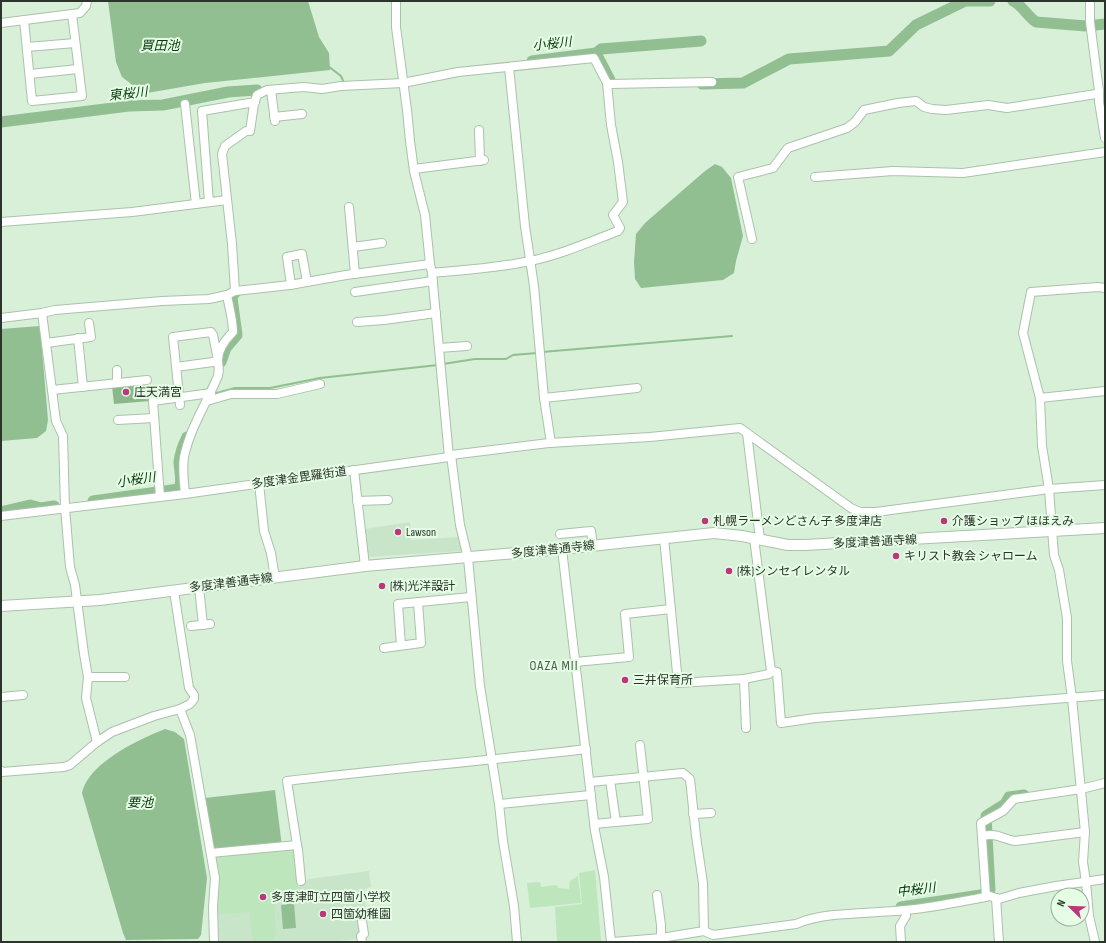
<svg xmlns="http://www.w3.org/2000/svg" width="1106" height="943" font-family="'Sofia Sans Condensed','Noto Sans JP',sans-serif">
  <rect width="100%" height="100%" fill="#d8efd8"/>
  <g fill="#c9e5c9">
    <polygon points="410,522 411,540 460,537 463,551 367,557 365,529"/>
    <polygon points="369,871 371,887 365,889 366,913 359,915 361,932 358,933 359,939 325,942 218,942 216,912 303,883 309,879"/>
  </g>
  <g fill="#bde6bc">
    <path d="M292 847 297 851C298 863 304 890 292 896 287 899 279 898 274 899L276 934 270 942H253L249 912 216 915 215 855Z"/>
    <polygon points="595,870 601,941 557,942 555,907 582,904 579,873"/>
    <polygon points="578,876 581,903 530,908 527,883 540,882 541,887 557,885 558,888 569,889 570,881"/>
  </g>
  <polygon fill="#8bb88b" points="145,383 150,401 114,404 112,386"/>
  <g fill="#92bf91">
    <polygon points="108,1 308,1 319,37 329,53 330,70 205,83 147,93 135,87 122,77 116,62"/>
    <polygon points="715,164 722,167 731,178 743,236 736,261 734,273 723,280 641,288 635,279 634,262 636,234 645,223 705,171"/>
    <polygon points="40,326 48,420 46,431 37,438 1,441 1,329"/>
    <path d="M165 729 175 732 184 739 207 878 201 935 198 939 126 940 123 933 82 793C88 763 139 739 165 729Z"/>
    <polygon points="275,790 282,847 214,853 205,798"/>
    <polygon points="294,903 296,928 283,929 281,905"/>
  </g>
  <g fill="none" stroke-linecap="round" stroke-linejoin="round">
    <g stroke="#92bf91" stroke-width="2">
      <polyline points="328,66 341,76 344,83"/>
      <polyline points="129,106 140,87"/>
      <polyline points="542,352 732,336"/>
      <polyline points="443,364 475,359 506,359 513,355 537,353"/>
      <polyline points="213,394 235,388 270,388 320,378 438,365"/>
    </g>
    <g stroke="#92bf91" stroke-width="11">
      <path d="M1013 1C1022 5 1027 16 1036 22L1086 26 1105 24"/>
      <polyline points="596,53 610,80"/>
      <polyline points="532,61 596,53 601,49 701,41"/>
      <polyline points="702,84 743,83 789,59 889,51 916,25 965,1 990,1"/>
      <polyline points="1,122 129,106 163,105 228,92 257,90"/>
      <polyline points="221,362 226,348 237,335 232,298 232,296 235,293"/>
      <path d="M93 501 179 489C183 480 179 471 179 462 180 453 183 445 187 437"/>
      <polyline points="1,512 30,505 41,508 54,506"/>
      <polyline points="901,907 981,895 990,890 986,816 1005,804 1009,797 1024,795"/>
    </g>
    <g stroke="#abc1ab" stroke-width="10">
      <g id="minor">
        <polyline points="396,1 396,27 407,110 410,141 414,171 425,215 430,264 432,273 449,457"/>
        <polyline points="1090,1 1090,22 1099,91 1099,102 1105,138"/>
        <polyline points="24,20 32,101 82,96 72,14"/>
        <polyline points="1,23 80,13 86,6 87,1"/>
        <polyline points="27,47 75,43"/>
        <polyline points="509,67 525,226 534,286 544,398 551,443"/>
        <polyline points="30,74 78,69"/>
        <polyline points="271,90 275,121"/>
        <polyline points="185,104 196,204"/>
        <polyline points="274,117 302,114"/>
        <polyline points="479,130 480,161"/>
        <polyline points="414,169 484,160"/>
        <polyline points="815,177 893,171 963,173 1105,152"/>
        <polyline points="209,202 202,111 255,102"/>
        <polyline points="349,207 355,274"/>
        <polyline points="1,222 132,212 227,200"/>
        <polyline points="752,239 738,177 773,168 788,148 847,128 855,122 864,110 898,103 916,101 924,107 932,109 946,110 988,105 1007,108 1096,94 1099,91"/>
        <polyline points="353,247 382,243"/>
        <path d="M432 273C465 270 498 268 530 261 560 255 589 242 618 231L620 228 613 215 623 202 618 162 611 125 607 83"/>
        <polyline points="291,285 287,257 302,254 307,282"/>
        <polyline points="235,291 232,244 222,154 225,146 246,131 250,131 254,104 257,95 267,90 304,87 322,89 341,86 403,83 458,72 594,58 607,83 610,84 712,82"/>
        <polyline points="355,292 433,281"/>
        <polyline points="42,313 56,421 63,436 65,508 70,567 75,585 84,654 88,677 86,698 97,742"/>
        <polyline points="1,318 42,313 55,310 162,301 209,299 227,295 235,291 290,285 346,275 430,264"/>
        <polyline points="357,322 384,320 436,313"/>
        <polyline points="78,338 83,387"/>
        <polyline points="46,343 91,337 89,323"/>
        <polyline points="439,348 467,346"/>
        <polyline points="176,367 213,362 218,360 213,335 211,332 173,337 180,405"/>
        <polyline points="117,370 117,383"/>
        <polyline points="52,390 147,380"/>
        <polyline points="544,398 637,388"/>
        <polyline points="1040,398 1105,391"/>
        <polyline points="207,401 231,394 277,394 320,384"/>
        <polyline points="118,420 154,418"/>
        <polyline points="747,433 760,539"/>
        <polyline points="451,455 460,525 468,558 480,686 499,804 503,841 514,906 517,942"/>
        <polyline points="354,470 365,566"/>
        <polyline points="259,483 264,531 271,553 275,578"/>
        <path d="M185 494C184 482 182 469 184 457 190 428 207 402 218 376 220 368 218 366 218 360 218 349 226 339 233 332 233 320 229 307 227 295"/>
        <polyline points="160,497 153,401 211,393"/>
        <polyline points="357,501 388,500"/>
        <polyline points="1,516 185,494 449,457 451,455 549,443 650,437 740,428 851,508 860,512 876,512 1049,489 1105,485"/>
        <polyline points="560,534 591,531 593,546"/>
        <polyline points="664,538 678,683 744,679 769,674 771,671"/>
        <polyline points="754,538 771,671 777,672 781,723 815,718 1105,695"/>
        <polyline points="562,549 595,831 604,877 611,942"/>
        <polyline points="199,587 203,625"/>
        <polyline points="191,626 210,624"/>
        <polyline points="401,645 398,604 471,597"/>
        <polyline points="384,648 421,643 418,602"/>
        <polyline points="575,662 629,657 625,614 671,609"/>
        <polyline points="88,677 125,677"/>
        <polyline points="744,679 746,728"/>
        <polyline points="1,697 23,695"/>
        <polyline points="180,709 190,735 215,878 213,907 214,942"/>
        <polyline points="1,771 2,772 64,767 70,765 97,742 112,732 154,716 180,709 190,704 194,699 194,695 189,688 174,591"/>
        <polyline points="610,780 616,822"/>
        <polyline points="590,782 683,773 690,779 696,836 703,883 704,931"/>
        <polyline points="499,804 591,795"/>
        <polyline points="693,814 711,813"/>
        <polyline points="594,824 648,819 640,745"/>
        <path d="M982 836C998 833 1000 838 1015 841L1085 832"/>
        <polyline points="211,853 297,845"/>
        <path d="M301 881 298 850 297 845 287 781C386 769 486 761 586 749"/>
        <polyline points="657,895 661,925 661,938"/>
        <polyline points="986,896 981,823 1003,811 1014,799 1081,789 1105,783"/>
        <polyline points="996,898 999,942"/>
        <polyline points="361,914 364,934 361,936 362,942"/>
        <path d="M613 942 661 938 704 931 713 935 796 924C826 911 872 914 905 910 929 908 952 903 975 899L990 896 999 899 1019 893 1056 886 1105 879"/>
        <polyline points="901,942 900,926 906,916 906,910"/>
        <polyline points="1095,942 1089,916 1086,882 1083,862 1085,832 1072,698 1067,661 1067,618 1059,570 1054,555 1049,489 1042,446 1040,398 1023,333 1031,292 1098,287 1105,288"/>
      </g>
    </g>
    <g stroke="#abc1ab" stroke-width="12">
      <polyline id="major" points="1,606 100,600 365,566 562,549 714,533 742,536 788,545 805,545 1105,528"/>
    </g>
    <use href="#minor" stroke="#fff" stroke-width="8"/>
    <use href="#major" stroke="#fff" stroke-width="10"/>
  </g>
  <g fill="#bb377c" stroke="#e5fce5" stroke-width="1.5">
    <circle cx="126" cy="392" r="4"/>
    <circle cx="705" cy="521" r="4"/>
    <circle cx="944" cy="521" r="4"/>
    <circle cx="398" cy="532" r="4"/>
    <circle cx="896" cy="556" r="4"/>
    <circle cx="729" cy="571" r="4"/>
    <circle cx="382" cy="586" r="4"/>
    <circle cx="625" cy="680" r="4"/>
    <circle cx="263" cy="897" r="4"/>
    <circle cx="323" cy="914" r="4"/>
  </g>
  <g text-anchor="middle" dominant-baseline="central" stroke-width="4" stroke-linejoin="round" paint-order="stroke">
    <g font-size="12" fill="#2c352c" stroke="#e5fce5" text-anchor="start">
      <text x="134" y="392">庄天満宮</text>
      <text x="713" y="521">札幌ラーメンどさん子 多度津店</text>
      <text x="952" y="521">介護ショップ ほほえみ</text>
      <text x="406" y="532">Lawson</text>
      <text x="904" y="556">キリスト教会 シャローム</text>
      <text x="737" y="571">(株)シンセイレンタル</text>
      <text x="390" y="586">(株)光洋設計</text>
      <text x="633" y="680">三井保育所</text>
      <text x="271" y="897">多度津町立四箇小学校</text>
      <text x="331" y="914">四箇幼稚園</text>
    </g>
    <g font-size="12" fill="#2c352c" stroke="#e5fce5">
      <text transform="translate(299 478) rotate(-8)">多度津金毘羅街道</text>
      <text transform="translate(875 542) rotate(-3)">多度津善通寺線</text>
      <text transform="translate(553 550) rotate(-6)">多度津善通寺線</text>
      <text transform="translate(231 583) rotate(-7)">多度津善通寺線</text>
    </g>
    <g font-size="13" font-style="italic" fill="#08390d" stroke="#e5fce5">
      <text transform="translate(552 44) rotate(-6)">小桜川</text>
      <text x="160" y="46">買田池</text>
      <text transform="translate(128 94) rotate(-6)">東桜川</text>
      <text transform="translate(136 480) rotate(-8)">小桜川</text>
      <text x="140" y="803">要池</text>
      <text transform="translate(916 890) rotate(-7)">中桜川</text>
    </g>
    <g font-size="14" letter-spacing="1" fill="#4a5e4a" stroke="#e5fce5">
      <text x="554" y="665">OAZA MII</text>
    </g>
  </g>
  <rect width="1106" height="943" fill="none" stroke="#2c352c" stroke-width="4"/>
  <g transform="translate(1070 907) rotate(293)"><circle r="19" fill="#e5fce5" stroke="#9bac9b"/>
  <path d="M0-3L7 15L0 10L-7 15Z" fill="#bb377c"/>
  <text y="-6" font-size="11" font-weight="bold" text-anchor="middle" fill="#2c352c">N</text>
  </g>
</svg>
